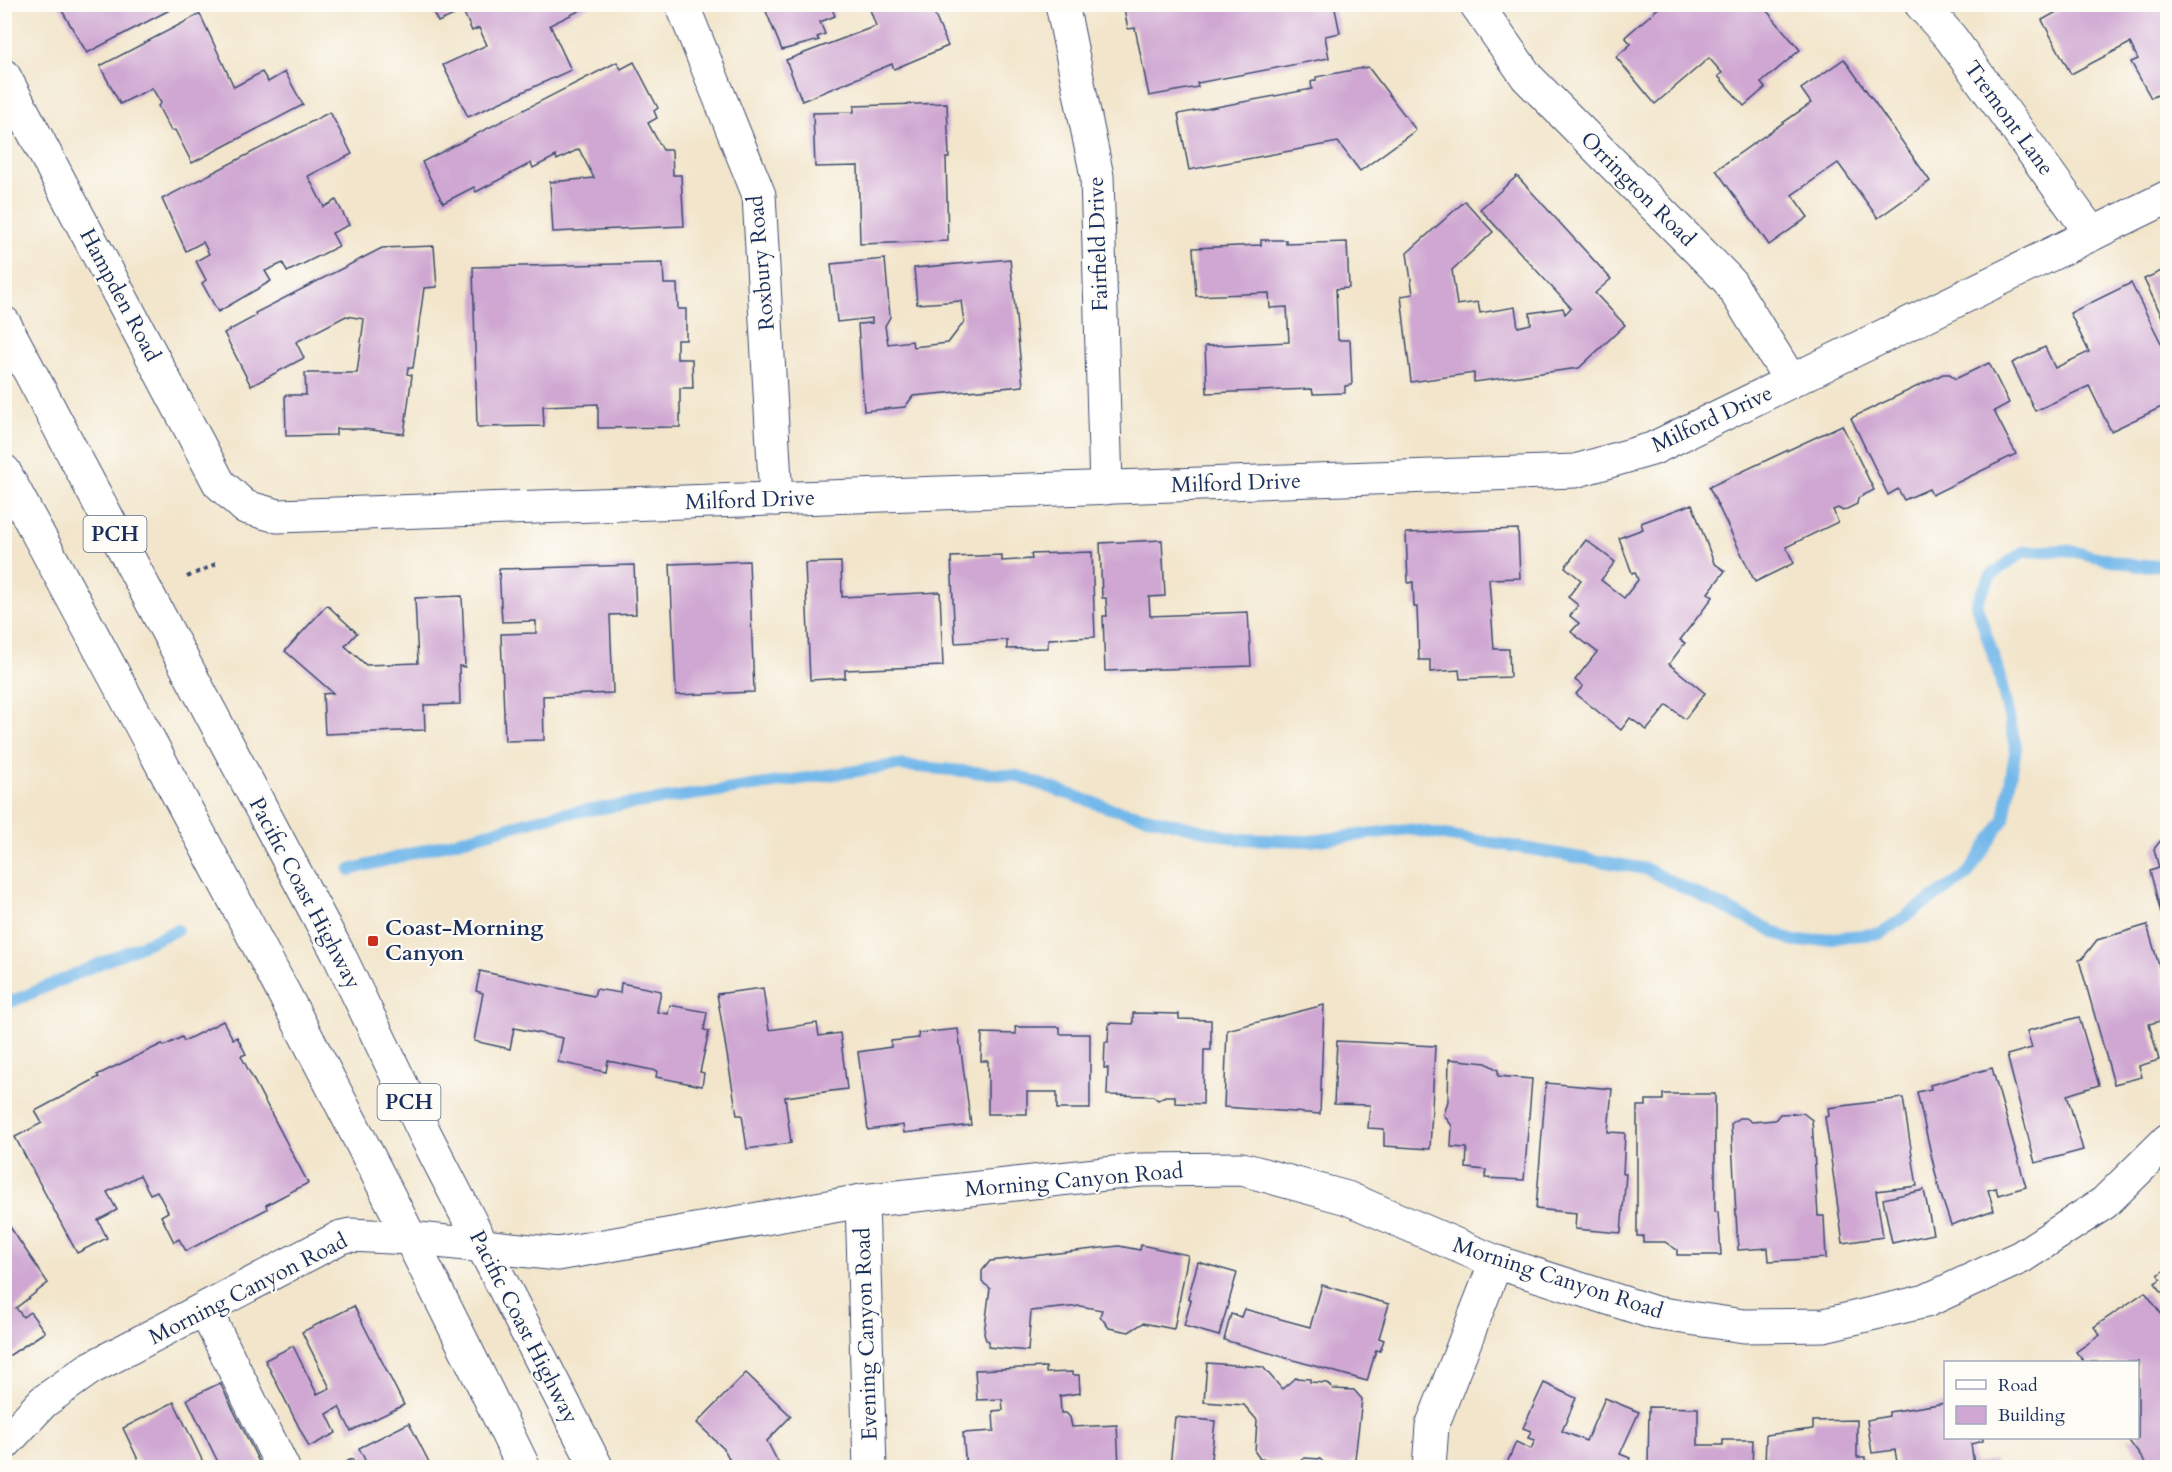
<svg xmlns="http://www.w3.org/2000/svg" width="2172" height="1472" font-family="Cardo,serif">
  <rect width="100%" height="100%" fill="#fdfcf7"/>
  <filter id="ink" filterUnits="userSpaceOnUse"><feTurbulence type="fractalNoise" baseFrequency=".0167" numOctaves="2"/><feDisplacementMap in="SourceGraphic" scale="12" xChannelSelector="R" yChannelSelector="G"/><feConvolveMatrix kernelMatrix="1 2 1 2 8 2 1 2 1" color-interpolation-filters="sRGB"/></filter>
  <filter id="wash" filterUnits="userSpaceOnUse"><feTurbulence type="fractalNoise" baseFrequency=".008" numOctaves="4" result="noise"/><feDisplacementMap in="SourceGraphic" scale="24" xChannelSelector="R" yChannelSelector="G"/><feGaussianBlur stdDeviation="1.35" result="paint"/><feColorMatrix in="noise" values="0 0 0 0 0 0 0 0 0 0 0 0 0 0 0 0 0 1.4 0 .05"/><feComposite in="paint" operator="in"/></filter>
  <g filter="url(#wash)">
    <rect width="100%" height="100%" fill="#f2e5cb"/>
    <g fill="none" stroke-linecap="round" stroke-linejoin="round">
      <g stroke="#73b8ea" stroke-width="12">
        <polyline points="350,870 554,815 897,765 1017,776 1109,808 1238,839 1310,841 1408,829 1547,852 1646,869 1795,942 1881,933 1967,875 2004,819 2016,747 1998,670 1976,604 1991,575 2023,552 2067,550 2137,566 2168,565"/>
        <polyline points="4,1005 177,930"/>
      </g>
    </g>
    <g id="blocks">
      <g fill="#cfa7d2">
        <polygon points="58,4 181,4 87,53"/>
        <polygon points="429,4 593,4 550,25 571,70 468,117 443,65 487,45 479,28 472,31 463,11 438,22"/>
        <polygon points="763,4 830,4 835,16 820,22 825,34 817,37 819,40 782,50"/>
        <polygon points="868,4 930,4 948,46 894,69 892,64 802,101 786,60 876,26"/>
        <polygon points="1123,4 1334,4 1340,33 1325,36 1329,58 1197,83 1198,87 1149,96 1135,28 1128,29"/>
        <polygon points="1663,4 1761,4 1800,50 1761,83 1765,88 1744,106 1718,76 1722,73 1709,58 1655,104 1616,57 1631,44 1625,37"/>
        <polygon points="2071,4 2168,4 2168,90 2151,98 2131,62 2138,59 2130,43 2071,74 2042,20"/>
        <polygon points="200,14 234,87 262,72 268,82 285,72 303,105 192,163 175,130 171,131 158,106 161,103 152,88 120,104 100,66"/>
        <polygon points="1844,59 1930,181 1878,218 1838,163 1792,195 1808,217 1769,245 1716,170 1811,103 1801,89"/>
        <polygon points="617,62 621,69 634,62 658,108 654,111 657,118 648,123 663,150 672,150 673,175 681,175 684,226 553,232 550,182 594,178 579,149 557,160 556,156 533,168 531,163 476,192 474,187 443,203 422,162"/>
        <polygon points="1368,67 1416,130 1360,171 1338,142 1189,170 1178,114 1312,89 1311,82 1316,80 1316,77"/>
        <polygon points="947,103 949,158 946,158 948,241 860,244 858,166 815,167 813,113 854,112 854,106"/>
        <polygon points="330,112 352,154 308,176 324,207 336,200 349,225 332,233 339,246 287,272 283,263 265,271 271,281 218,312 202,283 206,280 196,261 209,254 203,242 186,251 162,199"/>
        <polygon points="1517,176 1611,279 1595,293 1625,325 1579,368 1474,382 1474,373 1411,382 1401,296 1413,294 1407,253 1465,201 1493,232 1452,270 1457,305 1478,302 1480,313 1515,307 1518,327 1531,324 1530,313 1563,308 1565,314 1571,308 1480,209"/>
        <polygon points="1261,240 1286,240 1286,244 1347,242 1349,288 1336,289 1338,340 1350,340 1352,385 1345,386 1345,393 1313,394 1312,389 1207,393 1205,346 1289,342 1287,307 1270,308 1269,293 1196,296 1193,248 1261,245"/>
        <polygon points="434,246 437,287 424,288 413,368 408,368 407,374 412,375 404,434 363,429 336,429 336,435 286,436 285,395 306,395 305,373 357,373 364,319 346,316 296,342 304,358 251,386 224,333 256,316 255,313 382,248"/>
        <polygon points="885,259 890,317 885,326 888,344 912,341 913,347 948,343 964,322 961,301 917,304 914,268 1010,259 1023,386 913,396 905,407 864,411 858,324 872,323 872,318 837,322 831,264"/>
        <polygon points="663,263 664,284 677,284 678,309 686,309 686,340 677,340 677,359 692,359 693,388 680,388 680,427 598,428 598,404 543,406 544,426 477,427 473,267"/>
        <polygon points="2168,268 2168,324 2166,325 2144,279"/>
        <polygon points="2131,283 2168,357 2168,404 2111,431 2089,386 2035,411 2012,363 2045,347 2055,368 2089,352 2070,313"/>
        <polygon points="1989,363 2009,403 1994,411 2016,454 1932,495 1929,489 1904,500 1898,489 1888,495 1851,418 1943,374 1950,374 1955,379"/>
        <polygon points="1842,425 1874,490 1858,498 1857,504 1843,511 1838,508 1833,510 1838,522 1786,547 1794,563 1755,582 1709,487"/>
        <polygon points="1692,504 1714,563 1725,571 1708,593 1713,597 1680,640 1685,643 1669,664 1705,693 1685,719 1667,705 1647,730 1630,718 1621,730 1576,694 1583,686 1575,680 1597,652 1571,632 1579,623 1570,616 1578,605 1568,597 1581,580 1565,567 1586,540 1615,562 1601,580 1624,598 1638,580 1635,572 1632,573 1619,538 1643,529 1641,523"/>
        <polygon points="1518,529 1520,578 1489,579 1494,649 1509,649 1510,677 1460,679 1459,670 1430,672 1430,660 1419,660 1417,607 1414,607 1413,582 1408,583 1406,533"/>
        <polygon points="1162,540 1165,596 1149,597 1150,616 1248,612 1251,666 1105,671 1103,616 1107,616 1106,598 1102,598 1100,543"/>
        <polygon points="1092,552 1095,637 1048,639 1048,648 1007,649 1007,640 955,643 951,557 1002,555 1002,561 1032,559 1031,554"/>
        <polygon points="749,561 754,692 676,695 670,564"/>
        <polygon points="841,562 842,597 940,592 943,666 845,670 845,678 810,680 805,563"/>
        <polygon points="634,565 636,614 610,615 613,693 543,696 544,740 505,741 501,634 536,633 536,621 502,622 499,569"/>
        <polygon points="462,596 465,667 459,666 460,704 424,705 425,730 325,734 323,694 333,693 285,651 327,605 357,633 345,646 366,665 418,663 415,598"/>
        <polygon points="2165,835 2168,835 2167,936 2150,871 2159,868 2154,849"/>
        <polygon points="2147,925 2168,996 2168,1019 2149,1024 2159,1060 2139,1066 2142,1077 2114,1084 2079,960 2082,959 2097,940"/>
        <polygon points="480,971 594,996 596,989 620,993 621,983 661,991 657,1012 668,1014 670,1005 707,1012 704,1030 709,1031 700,1072 704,1073 702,1086 656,1077 657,1071 608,1061 606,1072 558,1062 563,1038 514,1028 510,1049 474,1041 483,993 476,991"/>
        <polygon points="763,988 769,1030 817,1023 819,1036 840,1033 847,1089 785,1097 791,1143 747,1149 742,1115 737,1115 717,994"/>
        <polygon points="1324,1005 1320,1114 1224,1107 1227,1030"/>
        <polygon points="1133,1013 1179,1014 1179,1019 1211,1020 1211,1050 1204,1050 1203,1104 1175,1103 1175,1096 1165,1096 1158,1100 1153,1096 1107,1095 1108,1068 1104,1068 1105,1042 1108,1042 1109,1023 1133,1024"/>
        <polygon points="2079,1017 2099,1085 2067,1095 2083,1150 2035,1163 2007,1055 2032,1048 2027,1031"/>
        <polygon points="223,1021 233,1039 237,1037 246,1054 241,1056 308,1183 266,1205 267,1209 186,1251 179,1239 174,1242 161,1216 168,1212 157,1191 150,1194 140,1175 107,1192 117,1210 98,1220 107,1238 77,1253 15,1137 42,1123 35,1111 99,1077 97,1075 162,1044 164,1046 182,1037 184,1041"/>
        <polygon points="1015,1027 1060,1027 1060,1034 1090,1034 1090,1109 1057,1109 1057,1092 1027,1092 1027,1114 988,1114 988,1061 981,1061 982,1033 1016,1034"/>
        <polygon points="958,1029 971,1125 904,1133 903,1125 868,1130 858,1052 891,1047 891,1041 919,1038 918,1033"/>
        <polygon points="1337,1041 1435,1046 1430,1149 1384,1146 1384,1129 1368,1128 1370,1105 1334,1104"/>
        <polygon points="1449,1059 1486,1063 1498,1070 1498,1076 1532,1079 1524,1180 1485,1178 1486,1170 1466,1168 1467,1148 1451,1147 1452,1126 1444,1115 1448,1101"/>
        <polygon points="1992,1068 2026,1187 1998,1195 1996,1188 1988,1190 1994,1210 1951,1225 1939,1189 1917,1092 1931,1089 1930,1085"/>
        <polygon points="1546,1083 1612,1089 1608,1132 1625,1133 1623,1174 1626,1174 1621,1233 1575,1229 1576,1213 1536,1209"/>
        <polygon points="1663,1094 1715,1094 1715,1212 1718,1212 1721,1255 1677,1255 1677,1250 1665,1242 1643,1242 1643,1236 1637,1236 1637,1106 1646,1106 1646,1100 1663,1100"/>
        <polygon points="1903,1098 1917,1186 1876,1191 1883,1237 1843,1243 1825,1117 1829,1116 1828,1108"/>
        <polygon points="1803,1113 1812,1120 1818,1216 1824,1216 1826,1258 1769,1261 1768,1248 1738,1250 1731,1124 1739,1118 1746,1118 1752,1122 1775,1120 1780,1114"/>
        <polygon points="1924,1190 1933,1234 1892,1243 1883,1199"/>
        <polygon points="10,1227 48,1283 16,1308 23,1317 30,1312 45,1332 4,1359 4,1231"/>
        <polygon points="1141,1245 1188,1255 1174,1329 1143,1323 1129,1332 1109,1328 1100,1316 1102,1310 1080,1306 1031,1311 1028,1351 988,1347 989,1341 986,1340 984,1334 990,1288 982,1282 982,1271 990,1261 1119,1246 1140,1250"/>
        <polygon points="1198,1262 1237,1273 1219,1336 1184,1326 1191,1300 1188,1298"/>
        <polygon points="2168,1268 2168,1300 2155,1283 2161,1279 2158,1275"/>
        <polygon points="1322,1285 1389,1304 1379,1338 1384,1340 1380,1351 1376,1350 1367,1381 1224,1340 1231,1314 1241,1317 1244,1309 1310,1327"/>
        <polygon points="2145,1292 2168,1323 2168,1468 2149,1468 2127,1438 2138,1438 2138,1362 2084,1362 2076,1352 2100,1335 2094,1327"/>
        <polygon points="354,1306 404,1405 351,1431 339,1407 327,1414 336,1433 309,1447 265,1360 293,1346 317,1394 330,1388 302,1332"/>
        <polygon points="1207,1363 1263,1367 1282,1389 1295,1378 1310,1379 1310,1382 1327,1383 1333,1389 1354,1390 1362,1399 1355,1459 1348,1466 1325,1464 1320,1459 1304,1458 1299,1462 1260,1459 1255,1452 1257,1420 1244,1405 1204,1402"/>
        <polygon points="1046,1367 1046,1373 1072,1372 1072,1375 1079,1375 1080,1393 1060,1396 1061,1413 1066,1413 1070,1417 1072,1427 1117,1425 1119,1466 966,1468 963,1433 994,1431 993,1411 1003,1410 1002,1399 977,1400 975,1370"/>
        <polygon points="746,1373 791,1416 767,1441 781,1468 734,1468 724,1449 697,1423"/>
        <polygon points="220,1383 262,1468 221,1468 187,1399"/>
        <polygon points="1544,1383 1576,1398 1562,1431 1586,1441 1605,1398 1639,1412 1620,1454 1630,1458 1626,1468 1505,1468 1516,1442 1531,1449 1535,1440 1528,1438 1531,1431 1523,1428"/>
        <polygon points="174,1402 206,1468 142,1468 123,1428"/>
        <polygon points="1946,1403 1946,1438 1983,1438 1983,1441 1971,1444 1974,1464 1995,1460 1996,1468 1898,1468 1895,1450 1872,1453 1867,1420 1889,1416 1889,1412"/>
        <polygon points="1649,1407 1698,1408 1698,1445 1723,1445 1723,1440 1753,1440 1752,1468 1648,1468"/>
        <polygon points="1175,1417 1215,1421 1210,1468 1170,1466"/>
        <polygon points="1857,1420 1857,1457 1865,1457 1865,1468 1765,1468 1766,1435 1813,1429 1813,1421"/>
        <polygon points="409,1423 432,1468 369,1468 359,1448"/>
        <polygon points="352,1459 357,1468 334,1468"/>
      </g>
    </g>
  </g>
  <g filter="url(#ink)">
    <use href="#blocks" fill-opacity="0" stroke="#3b4a6e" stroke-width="1.5"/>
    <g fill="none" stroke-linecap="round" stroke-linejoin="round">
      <g stroke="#3b4a6e" stroke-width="35">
        <g id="street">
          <polyline points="682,4 759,195 776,499"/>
          <polyline points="1062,4 1097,176 1106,488"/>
          <polyline points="1476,4 1527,77 1729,281 1791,381"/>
          <polyline points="1921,4 1951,38 2092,234"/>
          <polyline points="4,76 219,483 245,507 278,516 1575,471 1652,449 2168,197"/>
          <polyline points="862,1201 870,1468"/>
          <polyline points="205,1310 283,1468"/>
          <polyline points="4,1444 43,1402 89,1369 341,1237 350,1235 410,1238 558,1254 862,1201 1141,1170 1242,1169 1347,1198 1496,1262 1655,1313 1744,1326 1824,1325 1926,1301 2021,1257 2104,1203 2168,1140"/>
          <polyline points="1429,1468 1432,1426 1496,1262"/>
        </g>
      </g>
      <g stroke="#3b4a6e" stroke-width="35">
        <g id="highway">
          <polyline points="4,323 340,957 425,1134 597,1468"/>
          <path d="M4 471C182 801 361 1130 524 1468"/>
        </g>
      </g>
      <polyline stroke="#3b4a6e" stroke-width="4" stroke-dasharray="4.5 4.5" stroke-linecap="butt" points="187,577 218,563"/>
      <use href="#street" stroke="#fff" stroke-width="33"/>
      <use href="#highway" stroke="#fff" stroke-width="33"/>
    </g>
  </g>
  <rect fill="#c8321e" stroke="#fdfcf7" stroke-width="2" x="367" y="935" width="12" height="12" rx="3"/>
  <g text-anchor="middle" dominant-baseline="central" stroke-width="4.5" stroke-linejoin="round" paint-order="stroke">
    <g fill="#fdfcf7" stroke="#5f6c8c" stroke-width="1.5">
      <rect x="83.5" y="516" width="63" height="36" rx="4.5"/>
      <rect x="377.5" y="1084" width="63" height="36" rx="4.5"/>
    </g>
    <g font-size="21" font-weight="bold" fill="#1b2f5e">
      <text x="115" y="534">PCH</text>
      <text x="409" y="1102">PCH</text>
    </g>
    <g font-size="22" fill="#1b2f5e" stroke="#fdfcf7">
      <text transform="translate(2009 118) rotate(54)">Tremont Lane</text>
      <text transform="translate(1638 189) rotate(45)">Orrington Road</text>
      <text transform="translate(1098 244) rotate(-92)">Fairfield Drive</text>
      <text transform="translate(761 263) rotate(-95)">Roxbury Road</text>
      <text transform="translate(120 295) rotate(62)">Hampden Road</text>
      <text transform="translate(1712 419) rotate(-25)">Milford Drive</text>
      <text transform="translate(1236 483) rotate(-2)">Milford Drive</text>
      <text transform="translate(750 500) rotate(-2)">Milford Drive</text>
      <text transform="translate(305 893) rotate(62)">Pacific Coast Highway</text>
      <text transform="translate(1074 1180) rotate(-5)">Morning Canyon Road</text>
      <text transform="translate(1558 1278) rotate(18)">Morning Canyon Road</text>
      <text transform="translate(248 1289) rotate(-27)">Morning Canyon Road</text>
      <text transform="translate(524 1327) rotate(63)">Pacific Coast Highway</text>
      <text transform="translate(866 1334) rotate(-92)">Evening Canyon Road</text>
    </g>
    <g font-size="22" font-weight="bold" fill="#1b2f5e" stroke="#fdfcf7" text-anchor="start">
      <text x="385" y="928">Coast-Morning<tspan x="385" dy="25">Canyon</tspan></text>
    </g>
  </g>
  <rect width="2172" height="1472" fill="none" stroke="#fdfcf7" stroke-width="24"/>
  <rect x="1944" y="1361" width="195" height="78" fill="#fdfcf7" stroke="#a3aaba" stroke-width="1.5"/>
  <rect x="1956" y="1380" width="30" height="9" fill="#ffffff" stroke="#a3aaba" stroke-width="1.5"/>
  <text x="1998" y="1391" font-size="18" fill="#1b2f5e">Road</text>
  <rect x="1956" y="1406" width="30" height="18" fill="#cfa7d2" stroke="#a3aaba" stroke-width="1.5"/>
  <text x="1998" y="1421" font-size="18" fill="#1b2f5e">Building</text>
</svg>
